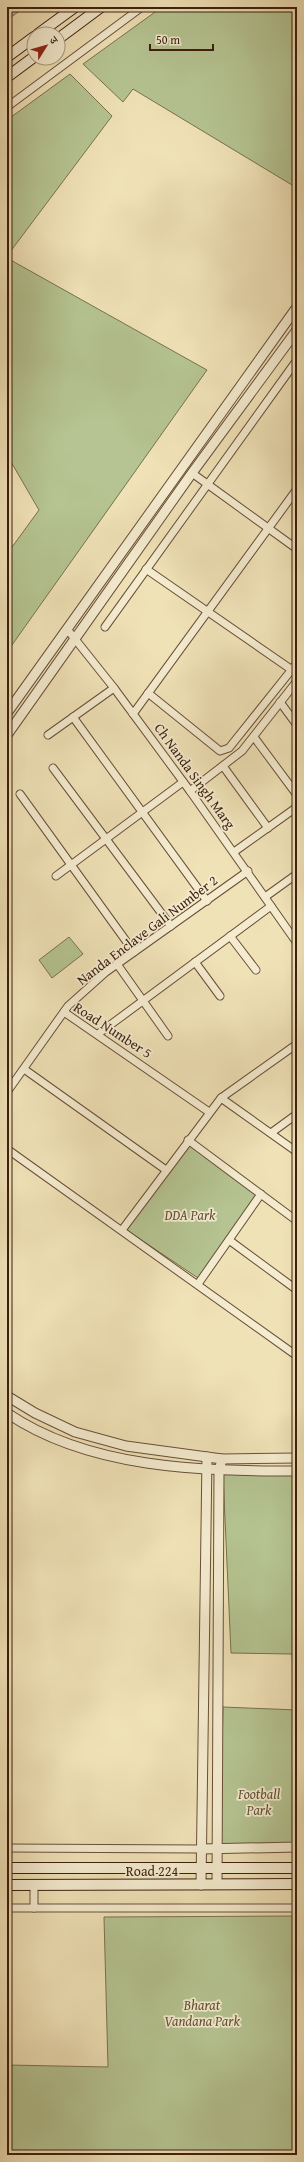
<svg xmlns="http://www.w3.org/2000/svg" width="304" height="2162" font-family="'Gentium Book Plus','Noto Serif Devanagari',serif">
  <rect width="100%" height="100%" fill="#f0e2b7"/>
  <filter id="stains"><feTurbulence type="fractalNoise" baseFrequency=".005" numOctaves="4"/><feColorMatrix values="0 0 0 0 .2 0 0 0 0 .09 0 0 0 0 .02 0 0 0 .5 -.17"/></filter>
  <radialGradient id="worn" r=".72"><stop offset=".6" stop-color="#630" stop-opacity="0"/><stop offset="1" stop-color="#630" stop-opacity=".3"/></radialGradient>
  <g fill="#b5c492" stroke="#787150">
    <polygon points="7,7 25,7 7,20"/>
    <polygon points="162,7 297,7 297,188 133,89 123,102 83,64"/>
    <polygon points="70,74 112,116 7,256 7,120"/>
    <polygon points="7,258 207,370 7,652 7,554 39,510 7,455"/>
    <polygon points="69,937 83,954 52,978 39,960"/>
    <polygon points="187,1141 257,1194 201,1280 125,1229"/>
    <polygon points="223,1474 297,1475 297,1706 295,1706 292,1654 231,1653"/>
    <polygon points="223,1707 297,1710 297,1843 220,1844"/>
    <polygon points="297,1916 297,2155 7,2155 7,2065 108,2067 104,1917"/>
  </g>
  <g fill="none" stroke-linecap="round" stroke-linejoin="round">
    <g stroke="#684f39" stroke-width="9">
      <g id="minor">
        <polyline points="7,107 142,7"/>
        <polyline points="192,473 297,549"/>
        <polyline points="146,569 292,670"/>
        <polyline points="105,627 297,360"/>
        <polyline points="67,629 114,688 190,791 297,943"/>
        <polyline points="148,693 220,751 229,748 297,663"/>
        <polyline points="280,702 297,725"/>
        <polyline points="133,714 297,489"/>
        <polyline points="73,717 207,901"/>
        <polyline points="48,735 114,688"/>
        <polyline points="254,737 297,795"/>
        <polyline points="223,766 268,828"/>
        <polyline points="53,768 171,926"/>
        <polyline points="190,791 242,751 297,681"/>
        <polyline points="20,794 134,952"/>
        <polyline points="234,852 297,807"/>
        <polyline points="56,876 183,782"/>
        <polyline points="265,897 297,874"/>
        <polyline points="230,936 256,970"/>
        <polyline points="195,962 220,996"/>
        <polyline points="117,964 168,1036"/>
        <polyline points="64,1012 209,1112"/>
        <polyline points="98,1034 271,906"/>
        <polyline points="24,1069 166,1170"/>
        <polyline points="7,1092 68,1006 106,972 248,871"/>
        <polyline points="221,1098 297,1152"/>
        <polyline points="271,1133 297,1114"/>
        <polyline points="188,1140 297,1221"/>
        <polyline points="7,1149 297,1356"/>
        <polyline points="122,1230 221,1098 297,1044"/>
        <polyline points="229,1240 297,1290"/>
        <polyline points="198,1284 261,1194"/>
        <polyline points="7,1848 201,1849"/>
        <polyline points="34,1885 34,1908"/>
        <polyline points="7,1908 297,1908"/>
      </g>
    </g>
    <g stroke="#684f39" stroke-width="11">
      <g id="tertiary">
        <polyline points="7,713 297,307"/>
        <polyline points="7,735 192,473 297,330"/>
        <polyline points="7,1396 35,1413 75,1432 126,1446 222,1459 297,1458"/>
        <path d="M7 1413C89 1469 201 1471 297 1471"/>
        <polyline points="201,1849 297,1847"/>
        <polyline points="217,1884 219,1471 222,1459"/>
        <polyline points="201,1885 207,1457"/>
      </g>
    </g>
    <g stroke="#3b1e0f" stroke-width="12">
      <g id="secondary">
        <polyline points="38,34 75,7"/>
        <polyline points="58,39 101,7"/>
        <polyline points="7,57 34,37"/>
        <polyline points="7,77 34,57"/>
        <polyline points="7,1868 297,1868"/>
        <polyline points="7,1885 297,1884"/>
      </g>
    </g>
    <use href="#minor" stroke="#f5ecd0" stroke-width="7"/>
    <use href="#tertiary" stroke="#f5ecd0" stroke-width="9"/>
    <use href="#secondary" stroke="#f5ecd0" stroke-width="10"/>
  </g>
  <g text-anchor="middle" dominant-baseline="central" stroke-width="3.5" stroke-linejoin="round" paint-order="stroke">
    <g font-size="14" fill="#3b1e0f" stroke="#f5ecd0">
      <text transform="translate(195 776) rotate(54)">Ch Nanda Singh Marg</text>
      <text transform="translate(147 930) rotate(-37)">Nanda Enclave Gali Number 2</text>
      <text transform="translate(113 1030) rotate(33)">Road Number 5</text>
      <text x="152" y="1871">Road 224</text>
    </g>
    <g font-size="14" font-style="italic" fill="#605036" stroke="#f5ecd0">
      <text x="190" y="1215">DDA Park</text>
      <text x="259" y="1794">Football<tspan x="259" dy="16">Park</tspan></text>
      <text x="202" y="2005">Bharat<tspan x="202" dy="16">Vandana Park</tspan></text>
    </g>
  </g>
  <rect width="304" height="2162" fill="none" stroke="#f0e2b7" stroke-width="24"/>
  <rect x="8" y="8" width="288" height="2146" fill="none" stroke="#3b1e0f" stroke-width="2"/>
  <rect x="12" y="12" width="280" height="2138" fill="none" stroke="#3b1e0f"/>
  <g transform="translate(46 46) rotate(53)"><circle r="19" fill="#f5ecd0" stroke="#ab9a83"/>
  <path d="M0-3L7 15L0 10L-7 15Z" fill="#8f2418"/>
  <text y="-6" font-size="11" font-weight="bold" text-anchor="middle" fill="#3b1e0f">उ</text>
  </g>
  <path d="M150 44v6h63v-6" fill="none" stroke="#3b1e0f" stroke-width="2"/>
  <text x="156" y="44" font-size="12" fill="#3b1e0f" stroke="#f5ecd0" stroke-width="3" paint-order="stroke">50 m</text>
  <rect width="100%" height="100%" filter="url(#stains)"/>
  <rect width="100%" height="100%" fill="url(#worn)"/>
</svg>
